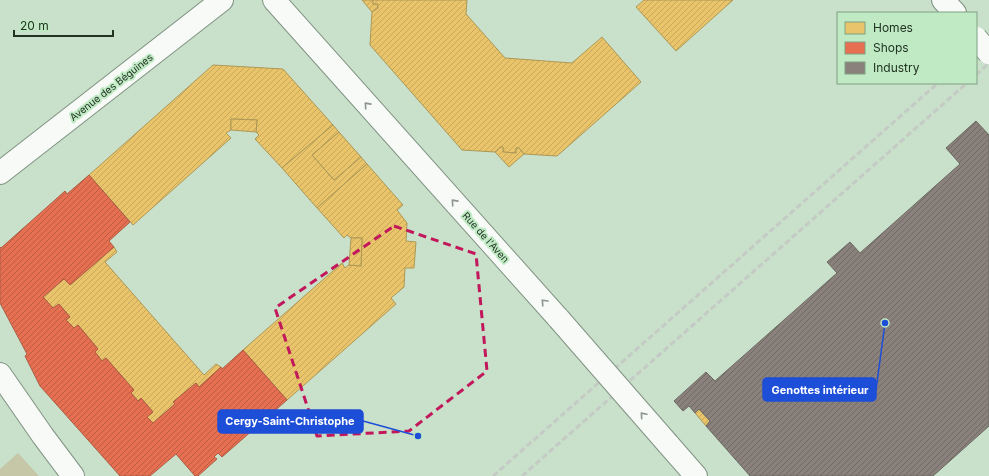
<svg xmlns="http://www.w3.org/2000/svg" width="989" height="476" font-family="Inter,sans-serif">
  <defs>
    <pattern id="homes-hatch" width="6" height="6" patternUnits="userSpaceOnUse"><rect width="6" height="6" fill="#e9c46a"/><path d="M-1 1l2-2M0 6l6-6M5 7l2-2" fill="none" stroke="#c8a95c"/></pattern>
    <pattern id="shops-hatch" width="6" height="6" patternUnits="userSpaceOnUse"><rect width="6" height="6" fill="#e76f51"/><path d="M-1 1l2-2M0 6l6-6M5 7l2-2" fill="none" stroke="#bb5c43"/></pattern>
    <pattern id="industry-hatch" width="6" height="6" patternUnits="userSpaceOnUse"><rect width="6" height="6" fill="#8a817c"/><path d="M-1 1l2-2M0 6l6-6M5 7l2-2" fill="none" stroke="#706a65"/></pattern>
  </defs>
  <rect width="100%" height="100%" fill="#c9e0cb"/>
  <polygon fill="#c6c7a7" points="18,453 39,476 0,476 0,469"/>
  <g fill="url(#homes-hatch)" stroke="#ad9855">
    <polygon points="362,0 373,0 373,4 378,4 378,8 372,12"/>
    <polygon points="373,0 467,0 466,14 505,58 572,63 602,37 641,82 557,156 524,154 519,148 516,148 516,153 503,152 503,147 500,147 495,152 462,150 370,45 372,12 378,8 378,4 373,4"/>
    <polygon points="644,0 733,0 676,51 636,7"/>
    <polygon points="213,65 283,69 333,125 282,168 255,139 259,135 256,132 257,120 231,119 231,130 226,133 231,138 133,225 89,175"/>
    <polygon points="231,119 257,120 256,132 231,130"/>
    <polygon points="333,125 339,132 312,155 334,180 361,157 367,164 317,208 282,168"/>
    <polygon points="339,132 361,157 334,180 312,155"/>
    <polygon points="500,147 503,147 503,152 516,153 516,148 519,148 524,154 509,167 495,152"/>
    <polygon points="367,164 403,205 397,210 407,223 406,241 416,242 414,268 405,268 404,287 391,298 396,304 287,400 243,350 342,263 345,268 349,265 361,266 362,238 351,238 347,235 344,238 317,208"/>
    <polygon points="351,238 362,238 361,266 349,265"/>
    <polygon points="114,247 117,252 105,262 204,375 216,364 221,367 199,387 196,383 173,402 175,404 153,423 147,417 153,412 141,398 138,401 131,393 134,390 106,358 102,361 95,352 98,349 78,325 74,328 66,320 70,317 59,304 53,308 43,297 64,279 70,285"/>
    <polygon points="699,409 710,421 706,426 695,413"/>
  </g>
  <polygon fill="url(#shops-hatch)" stroke="#ac5d44" points="89,175 130,222 109,241 114,247 70,285 64,279 43,297 53,308 59,304 70,317 66,320 74,328 78,325 98,349 95,352 102,361 106,358 134,390 131,393 138,401 141,398 153,412 147,417 153,423 175,404 173,402 196,383 199,387 221,367 222,369 243,350 287,400 222,457 218,453 214,457 217,459 198,476 195,476 176,454 150,476 120,476 40,386 25,356 27,354 0,303 0,247 1,248 65,191 67,194"/>
  <polygon fill="url(#industry-hatch)" stroke="#6b6a62" points="976,121 989,135 989,426 933,476 750,476 706,426 710,421 699,409 695,413 689,406 683,411 674,401 706,372 715,381 837,273 827,262 850,242 860,253 960,164 946,148"/>
  <g fill="none" stroke-linecap="round" stroke-linejoin="round">
    <g stroke="#819383" stroke-width="24">
      <g id="minor">
        <polyline points="274,0 559,319"/>
        <polyline points="943,0 955,13"/>
        <polyline points="0,173 222,0"/>
        <polyline points="0,374 43,436 73,476"/>
        <polyline points="668,444 696,476"/>
      </g>
    </g>
    <use href="#minor" stroke="#f7faf7" stroke-width="22"/>
    <g stroke="#c4cac4" stroke-width="3" stroke-dasharray="6 3" stroke-linecap="butt">
      <polyline points="976,49 989,38"/>
      <polyline points="976,75 989,63"/>
      <polyline points="493,476 938,83"/>
      <polyline points="522,476 967,83"/>
    </g>
    <g stroke="#819383" stroke-width="24" stroke-linecap="butt">
      <g id="minor-bridge">
        <polyline points="976,38 989,53"/>
        <polyline points="559,319 668,444"/>
      </g>
    </g>
    <use href="#minor-bridge" stroke="#f7faf7" stroke-width="22"/>
  </g>
  <defs><path id="oneway-chevron" d="M-2-3.5L2.5 0L-2 3.5" fill="none" stroke-width="1.6" stroke-linecap="round" stroke-linejoin="round"/></defs>
  <g stroke="#8c968e">
    <use href="#oneway-chevron" transform="translate(367 105) rotate(-132)"/>
    <use href="#oneway-chevron" transform="translate(454 202) rotate(-132)"/>
    <use href="#oneway-chevron" transform="translate(544 302) rotate(-133)"/>
    <use href="#oneway-chevron" transform="translate(643 415) rotate(-131)"/>
  </g>
  <path fill="none" stroke="#c2185b" stroke-width="3" stroke-dasharray="8 5" stroke-linejoin="round" d="M394 226 476 254 487 371 409 431 317 436 275 308Z"/>
  <g text-anchor="middle" dominant-baseline="central" stroke-width="4" stroke-linejoin="round" paint-order="stroke">
    <g font-size="10" fill="#223324" stroke="#bfeac3">
      <text transform="translate(111 87) rotate(-38)">Avenue des Béguines</text>
      <text transform="translate(486 237) rotate(48)">Rue de l'Aven</text>
    </g>
  </g>
  <path fill="none" stroke="#1d4ed8" stroke-width="1.5" d="M885 323L876 390M418 436L363 421"/>
  <g fill="#1d4ed8" stroke="#bfeac3" stroke-width="1.5">
    <circle cx="885" cy="323" r="4"/>
    <circle cx="418" cy="436" r="4"/>
  </g>
  <g fill="#1d4ed8" stroke="#1d4ed8" stroke-width="1.5">
    <rect x="763" y="378" width="113" height="23" rx="4"/>
    <rect x="218" y="410" width="145" height="23" rx="4"/>
  </g>
  <g font-size="11" text-anchor="middle" font-weight="bold" fill="#fff">
    <text x="820" y="394">Genottes intérieur</text>
    <text x="290" y="425">Cergy-Saint-Christophe</text>
  </g>
  <rect x="837" y="12" width="140" height="72" fill="#bfeac3" stroke="#80a183"/>
  <rect x="845" y="22" width="20" height="12" fill="#e9c46a" stroke="#80a183"/>
  <text x="873" y="32" font-size="12" fill="#223324">Homes</text>
  <rect x="845" y="42" width="20" height="12" fill="#e76f51" stroke="#80a183"/>
  <text x="873" y="52" font-size="12" fill="#223324">Shops</text>
  <rect x="845" y="62" width="20" height="12" fill="#8a817c" stroke="#80a183"/>
  <text x="873" y="72" font-size="12" fill="#223324">Industry</text>
  <path d="M14 30v6h99v-6" fill="none" stroke="#223324" stroke-width="2"/>
  <text x="20" y="30" font-size="12" fill="#223324" stroke="#bfeac3" stroke-width="3" paint-order="stroke">20 m</text>
</svg>
